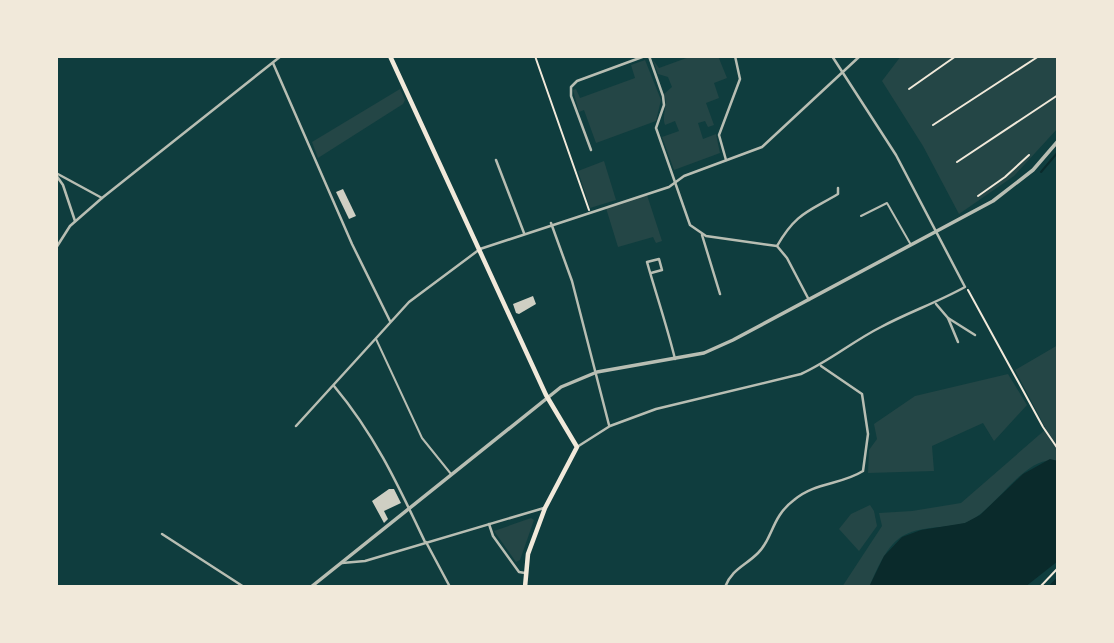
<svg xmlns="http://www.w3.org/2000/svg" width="1114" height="643" font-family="Poppins,sans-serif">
  <rect width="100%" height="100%" fill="#0f3d3e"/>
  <g fill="#244646">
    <path d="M692 56H718L727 78 714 83 719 98 706 103 714 125 708 127 705 121 698 123 703 139 716 134 720 153 674 170 662 137 679 131 675 121 665 125C661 115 669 105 664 94L672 87 668 77 658 74 653 60 659 68Z"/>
    <polygon points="901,56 1058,56 1058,128 1014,176 959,214 923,146 882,81"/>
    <polygon points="645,60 661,100 656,121 596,143 584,110 579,112 573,90 576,89 580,98 635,78 631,65"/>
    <polygon points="400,89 405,100 403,104 318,158 312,142"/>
    <polygon points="604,161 616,200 590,208 578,171"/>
    <polygon points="647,195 662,241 656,243 653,237 618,247 606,208"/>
    <path d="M1058 345V461C1024 453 995 513 965 523 945 529 920 525 901 537 885 548 877 570 869 587H842L882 526 879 513 912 511 961 503 1046 429 1015 370Z"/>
    <polygon points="1008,374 1027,405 994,441 983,423 932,446 934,471 868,473 869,450 877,439 874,424 915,396"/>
    <polygon points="870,505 874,511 877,526 859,551 839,529 851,514"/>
    <polygon points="531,518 534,520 520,560 516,562 494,531"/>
  </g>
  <polygon fill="#0a2a2b" points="1050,459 1058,461 1058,561 1025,587 869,587 884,556 902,537 921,530 965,523 980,515 1023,474"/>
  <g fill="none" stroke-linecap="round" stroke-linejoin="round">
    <polyline stroke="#0a2a2b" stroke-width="2" points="1041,172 1058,152"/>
    <polyline stroke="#0a2a2b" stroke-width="9" points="1054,587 1058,583"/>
  </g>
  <g fill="#cfcfc3">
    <polygon points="343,189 356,216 349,219 336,192"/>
    <polygon points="533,296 536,304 519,314 516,313 513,304"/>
    <polygon points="389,489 394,489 401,503 384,511 388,519 384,523 372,501"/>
  </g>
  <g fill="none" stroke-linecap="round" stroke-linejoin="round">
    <g stroke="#f1e9da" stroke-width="2">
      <polyline points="535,56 589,210"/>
      <polyline points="909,89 956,56"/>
      <polyline points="933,125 1039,56"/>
      <polyline points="957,162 1058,95"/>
      <polyline points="978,196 1005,177 1029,155"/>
      <polyline points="968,290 1043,427 1058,449"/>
      <polyline points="1040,587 1058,568"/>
    </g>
    <g stroke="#b8beb3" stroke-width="2">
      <polyline points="861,216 887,203 911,245"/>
      <polyline points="376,339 422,438 451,474"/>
    </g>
    <g stroke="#b8beb3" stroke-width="2.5">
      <polyline points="649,56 663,96 664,105 656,128 690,225 706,236 777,246 787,258 809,300"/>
      <polyline points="273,63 352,244 390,321"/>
      <polyline points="591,150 571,96 571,87 577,81 645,56"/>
      <polyline points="496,160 524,233"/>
      <polyline points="726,160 719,135 740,79 735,56"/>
      <polyline points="56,173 102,198"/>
      <polyline points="56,175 63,185 75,221"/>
      <polyline points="551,223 572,281 609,425"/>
      <polyline points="702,235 720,294"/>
      <path d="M777 246C796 213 808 212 838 194V188"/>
      <polyline points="56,248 70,226 102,198 281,56"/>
      <path d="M651 273 662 270 659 259 647 262C656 294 667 326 675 359"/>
      <polyline points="936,304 948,318 958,342"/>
      <polyline points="948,318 975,335"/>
      <path d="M334 386C375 435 398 485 425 542"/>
      <polyline points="296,426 409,302 480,249 669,187 684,176 762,147 860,56"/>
      <path d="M577 447 610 426 656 409 801 374C830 361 853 341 881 327 909 312 936 303 965 287L896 155 832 56"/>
      <polyline points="489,524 493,536 519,572 525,573"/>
      <polyline points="162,534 244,587"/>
      <polyline points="426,542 450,587"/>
      <polyline points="342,563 365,561 544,508"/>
      <path d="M725 587C732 569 745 566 758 553 773 539 771 517 794 500 815 482 841 485 863 471L868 434 862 394 821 366"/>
    </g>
    <polyline stroke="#b8beb3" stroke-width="3.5" points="311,587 561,387 597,372 704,353 733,340 993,201 1033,170 1058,141"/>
    <polyline stroke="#f1e9da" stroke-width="4.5" points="390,56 546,395 577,447 545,508 528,554 525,587"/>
  </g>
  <rect width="1114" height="643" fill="none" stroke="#f1e9da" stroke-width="116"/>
</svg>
